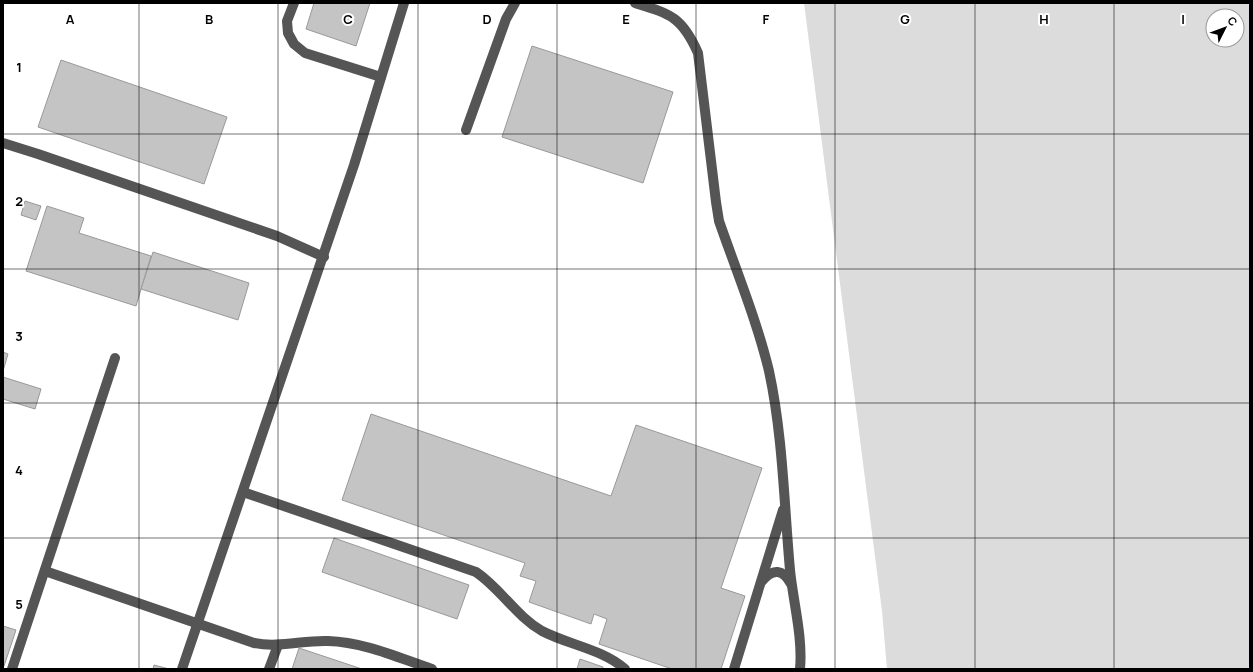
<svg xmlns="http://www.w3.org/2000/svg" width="1253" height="672" font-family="Manrope,sans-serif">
  <rect width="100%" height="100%" fill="#fff"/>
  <path fill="#dcdcdc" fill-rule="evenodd" d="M804 3H1250V669H887L882 611ZM1213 16H1237V40H1213Z"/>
  <g fill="#c4c4c4" stroke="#999">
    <polygon points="314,3 370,3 356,46 306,29"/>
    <polygon points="532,46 673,92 643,183 502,137"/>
    <polygon points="61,60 227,117 204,184 38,127"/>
    <polygon points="25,201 41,206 36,220 21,215"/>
    <polygon points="47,206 84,218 79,233 151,256 136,306 26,271"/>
    <polygon points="153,252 249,283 238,320 141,289"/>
    <polygon points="3,352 8,354 3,371"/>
    <polygon points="3,377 41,389 35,409 3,399"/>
    <polygon points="371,414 611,496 636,425 762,468 721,588 745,596 721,669 672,669 599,644 607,619 594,614 591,624 529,602 536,581 520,576 525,563 342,500"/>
    <polygon points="334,538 469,585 457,619 322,572"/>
    <polygon points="3,626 16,630 4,666 3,665"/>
    <polygon points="299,648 362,669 292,669"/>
    <polygon points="580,659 603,667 603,669 577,669"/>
    <polygon points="154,665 169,669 153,669"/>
  </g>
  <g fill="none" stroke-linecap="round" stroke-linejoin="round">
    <g stroke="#555" stroke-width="10">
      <polyline points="294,3 287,21 288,33 294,44 305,53 381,77"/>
      <path d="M635 3C671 14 682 17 698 53L716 202 719 221C736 270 757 321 769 371 783 436 784 504 790 570 793 601 803 637 800 669"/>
      <polyline points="466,130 506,19 515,3"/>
      <polyline points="3,143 38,154 277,236 324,257"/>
      <path d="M243 492 476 572C501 589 516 616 542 631 569 645 602 649 625 669"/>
      <path d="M45 571 254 643C279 648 303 640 328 641 364 642 399 658 432 669"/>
      <path d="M762 581C773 568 783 569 791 584"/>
      <polyline points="12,669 115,358"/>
      <polyline points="182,669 354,165 404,3"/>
      <polyline points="269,669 278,645"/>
      <polyline points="734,669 783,510"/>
    </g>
  </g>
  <path fill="none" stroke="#000" stroke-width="1" stroke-opacity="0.55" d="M139 3V669M278 3V669M418 3V669M557 3V669M696 3V669M835 3V669M975 3V669M1114 3V669M3 134H1250M3 269H1250M3 403H1250M3 538H1250"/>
  <g font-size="13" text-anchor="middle" font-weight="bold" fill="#000" stroke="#fff" stroke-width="4" stroke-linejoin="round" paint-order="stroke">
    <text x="70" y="24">A</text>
    <text x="209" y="24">B</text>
    <text x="348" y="24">C</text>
    <text x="487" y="24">D</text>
    <text x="626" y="24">E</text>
    <text x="766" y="24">F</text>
    <text x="905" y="24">G</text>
    <text x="1044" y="24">H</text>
    <text x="1183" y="24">I</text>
    <text x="19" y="72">1</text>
    <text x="19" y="206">2</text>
    <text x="19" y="341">3</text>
    <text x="19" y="475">4</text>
    <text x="19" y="609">5</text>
  </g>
  <rect width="1253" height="672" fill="none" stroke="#000000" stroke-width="8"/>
  <g transform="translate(1225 28) rotate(48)"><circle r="19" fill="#ffffff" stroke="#999999"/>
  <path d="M0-3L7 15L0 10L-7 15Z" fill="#000000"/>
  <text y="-6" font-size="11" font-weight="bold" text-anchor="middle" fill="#000000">С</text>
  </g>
</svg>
